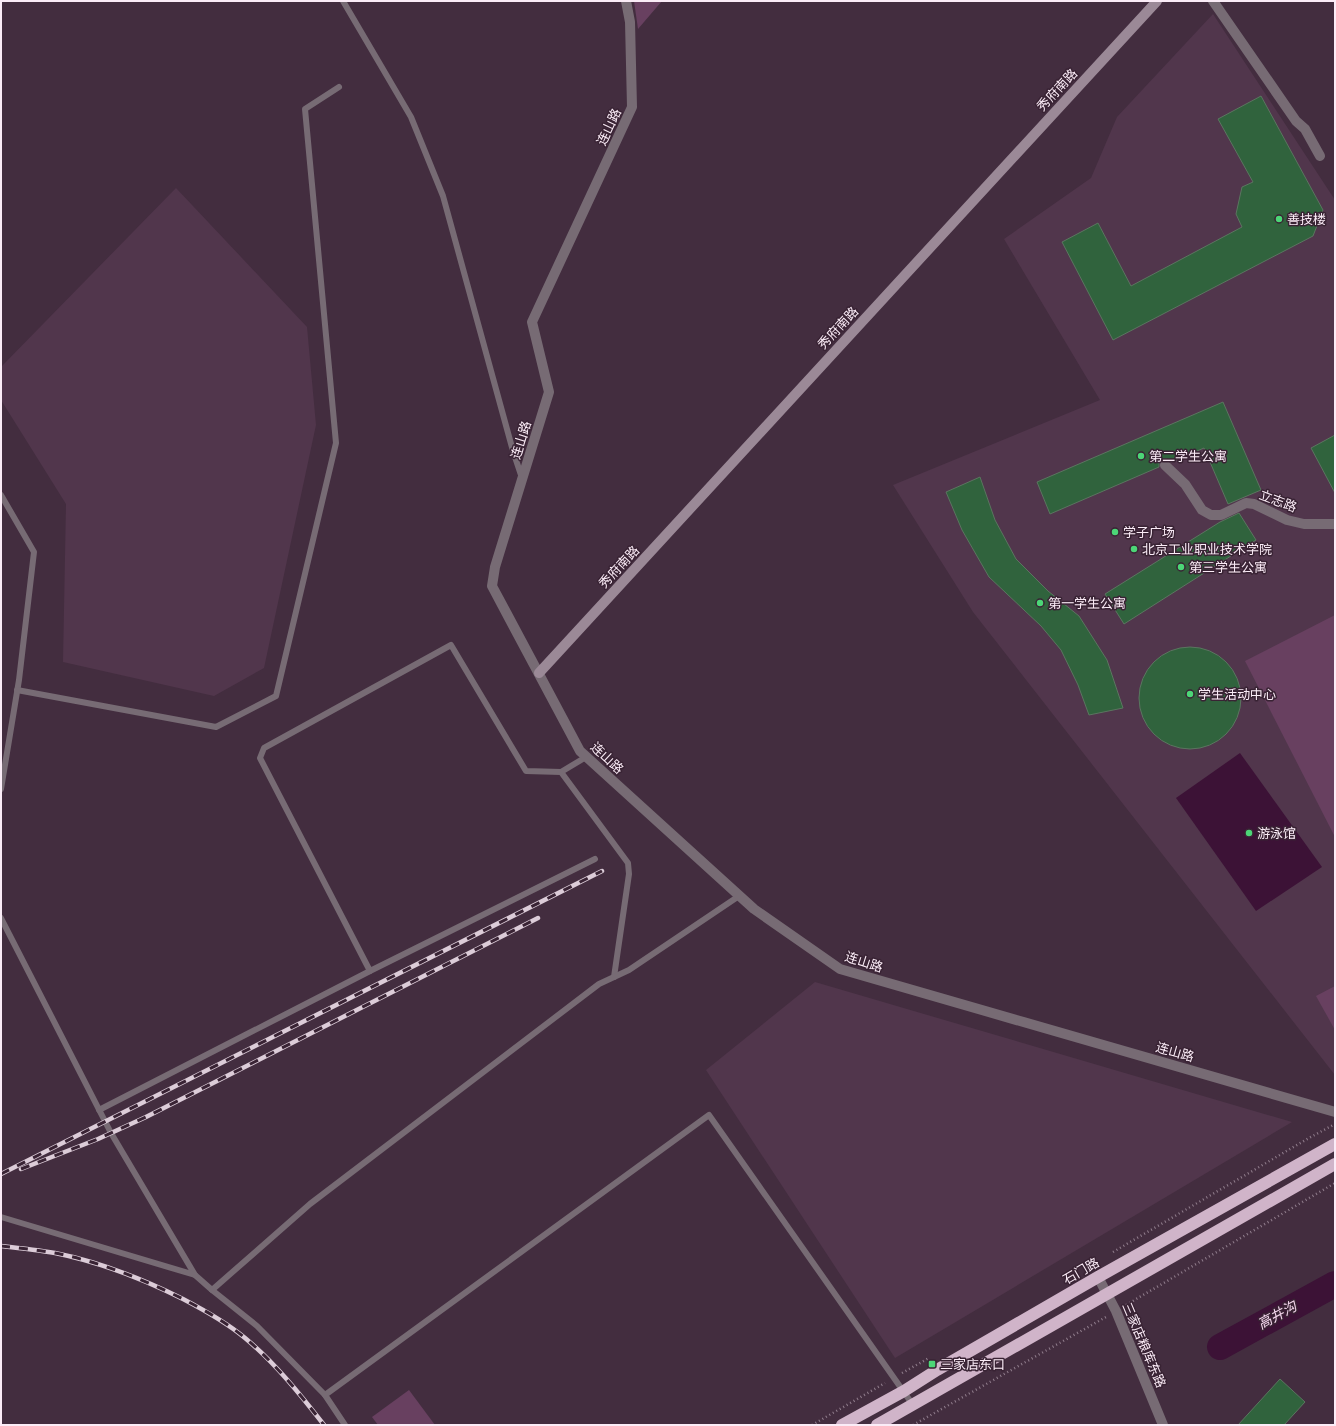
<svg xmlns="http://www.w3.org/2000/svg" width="1336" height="1426" font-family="Arial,'Noto Sans SC',sans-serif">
  <rect width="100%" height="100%" fill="#432d3f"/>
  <g fill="#51364c">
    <polygon points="1213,14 1335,200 1335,1075 973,612 893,485 1100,400 1004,239 1091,178 1117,117"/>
    <polygon points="176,188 307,327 316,425 264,668 214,696 63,662 66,504 1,400 1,367"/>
    <polygon points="815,982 1292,1122 895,1358 706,1070"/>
  </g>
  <g fill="#684060">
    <polygon points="634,1 662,1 638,29"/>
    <polygon points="1335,615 1335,837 1245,661"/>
    <polygon points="1335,986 1335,1030 1316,996"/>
    <polygon points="409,1390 435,1425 378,1425 372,1417"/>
  </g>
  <polygon fill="#3c1236" points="1240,753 1322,867 1256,911 1176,798"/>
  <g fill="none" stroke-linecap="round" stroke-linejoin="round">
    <polyline stroke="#3c1236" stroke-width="26" points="1220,1347 1335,1284"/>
  </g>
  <g fill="#30633d" stroke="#5b7560">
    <polygon points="1261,96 1323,210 1313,236 1113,340 1062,242 1098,223 1131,286 1242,227 1236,214 1242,187 1253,182 1218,119"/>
    <polygon points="1223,402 1261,490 1228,504 1204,448 1171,462 1167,459 1163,459 1159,463 1159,467 1050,514 1037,482"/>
    <polygon points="1335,435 1335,493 1311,448"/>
    <polygon points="980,477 995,520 1016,559 1048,591 1079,616 1107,660 1123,708 1089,715 1078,685 1061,650 1041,626 989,577 962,530 946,492"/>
    <polygon points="1239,513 1256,540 1124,624 1105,594 1220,522"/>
    <circle cx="1190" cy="698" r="51"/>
    <polygon points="1280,1379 1305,1402 1284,1425 1238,1425"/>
  </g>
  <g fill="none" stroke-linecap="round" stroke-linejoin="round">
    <g stroke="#917e8d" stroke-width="2.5" stroke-dasharray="1 3" stroke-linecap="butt">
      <polyline points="1113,1252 1309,1138 1335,1124"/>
      <polyline points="1126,1305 1335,1183"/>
      <polyline points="902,1373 929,1358"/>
      <polyline points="812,1425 885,1383"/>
      <polyline points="913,1425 1106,1317"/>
    </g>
    <g stroke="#776b74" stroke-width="6">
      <polyline points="343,1 411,117 443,196 513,451 522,478"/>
      <polyline points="1,495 34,552 19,680 1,789"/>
      <polyline points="17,690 216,727 276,696 336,443 305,109 339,87"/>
      <polyline points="561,772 586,757"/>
      <polyline points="595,859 370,971 260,758 264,748 451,645 526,771 561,772 628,863 629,874 614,977"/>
      <polyline points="1,918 111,1133 195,1275 212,1290"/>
      <polyline points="99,1110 370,971"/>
      <polyline points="1,1217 195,1275"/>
      <polyline points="325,1395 709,1115 913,1405"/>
      <polyline points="345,1425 325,1395 257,1326 212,1290 310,1204 599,984 629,970 739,896"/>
    </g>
    <g stroke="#776b74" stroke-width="10">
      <polyline points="626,1 630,22 632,107 532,322 549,392 495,567 492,586 580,751 754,909 840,969 1335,1112"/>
      <polyline points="1213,1 1296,121 1305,129 1320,156"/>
      <polyline points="1165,465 1185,484 1202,510 1211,515 1221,515 1246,503 1254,504 1287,520 1304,524 1335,524"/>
      <polyline points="1098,1277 1116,1311 1163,1425"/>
    </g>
    <polyline stroke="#9b8997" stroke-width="10" points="539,673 1157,1"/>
    <g stroke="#d0b4c9" stroke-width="12">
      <polyline points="842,1425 904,1391 937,1370 1098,1277 1335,1144"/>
      <polyline points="877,1425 1335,1164"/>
    </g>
    <g stroke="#dcccd8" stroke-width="4.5">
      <g id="rail">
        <polyline points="21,1169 98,1139 146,1117 538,918"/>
        <polyline points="1,1174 602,871"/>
        <path d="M1 1246C19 1248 37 1250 55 1253 100 1262 143 1279 183 1299 204 1310 226 1322 245 1338 275 1363 300 1394 324 1425"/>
      </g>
    </g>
    <use href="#rail" stroke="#392334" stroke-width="3" stroke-dasharray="9" stroke-linecap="butt"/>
  </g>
  <g fill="#4cd677" stroke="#392334" stroke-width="1.5">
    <circle cx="1279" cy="219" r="4"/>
    <circle cx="1141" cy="456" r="4"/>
    <circle cx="1115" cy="532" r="4"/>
    <circle cx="1134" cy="549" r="4"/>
    <circle cx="1181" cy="567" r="4"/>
    <circle cx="1040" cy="603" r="4"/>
    <circle cx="1190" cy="694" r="4"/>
    <circle cx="1249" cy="833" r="4"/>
    <rect x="928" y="1360" width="8" height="8" rx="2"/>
  </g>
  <g text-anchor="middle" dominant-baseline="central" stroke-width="3" stroke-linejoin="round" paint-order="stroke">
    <g font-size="13" fill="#fbecf7" stroke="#392334">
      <text transform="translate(1057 90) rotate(-47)">秀府南路</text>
      <text transform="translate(609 127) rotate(-65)">连山路</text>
      <text transform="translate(838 328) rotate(-47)">秀府南路</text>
      <text transform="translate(521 440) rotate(-73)">连山路</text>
      <text transform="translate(1278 501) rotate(21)">立志路</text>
      <text transform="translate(619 567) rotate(-47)">秀府南路</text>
      <text transform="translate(607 758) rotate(43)">连山路</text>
      <text transform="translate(864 962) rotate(18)">连山路</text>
      <text transform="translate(1175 1052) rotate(16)">连山路</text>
      <text transform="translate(1081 1271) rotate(-30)">石门路</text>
      <text transform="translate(1144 1345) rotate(67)">三家店粮库东路</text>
    </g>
    <g font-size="13" fill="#fbecf7" stroke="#392334" text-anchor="start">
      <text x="1287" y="219">善技楼</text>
      <text x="1149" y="456">第二学生公寓</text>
      <text x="1123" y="532">学子广场</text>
      <text x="1142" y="549">北京工业职业技术学院</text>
      <text x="1189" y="567">第三学生公寓</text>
      <text x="1048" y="603">第一学生公寓</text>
      <text x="1198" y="694">学生活动中心</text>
      <text x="1257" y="833">游泳馆</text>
      <text x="940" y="1364">三家店东口</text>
    </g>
    <g font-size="14" font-style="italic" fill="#f6d8ef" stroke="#392334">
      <text transform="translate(1277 1315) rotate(-29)">高井沟</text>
    </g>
  </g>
  <rect width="1336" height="1426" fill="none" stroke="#fbecf7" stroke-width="4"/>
</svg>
